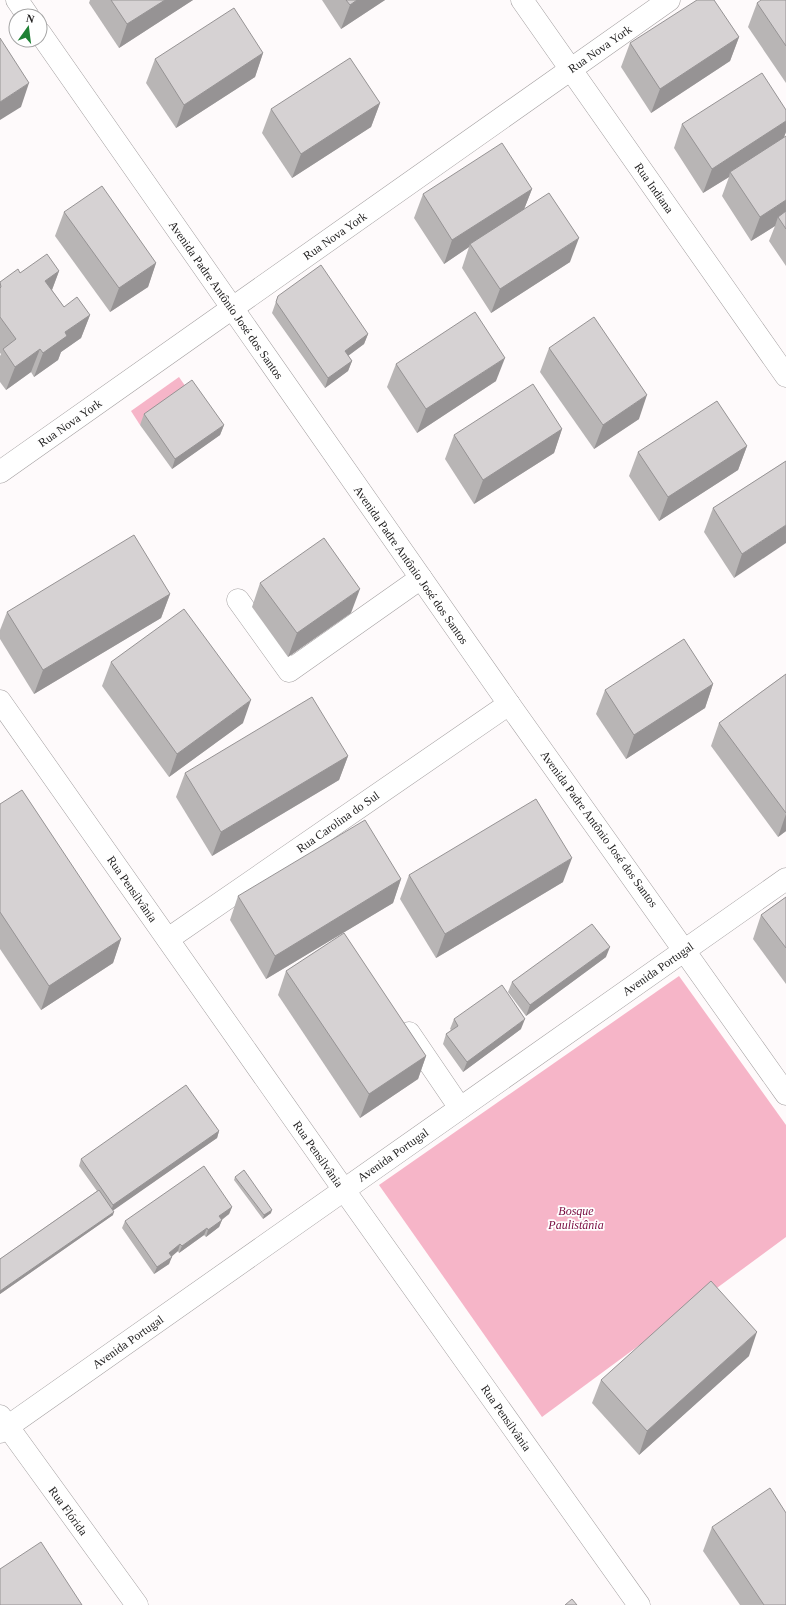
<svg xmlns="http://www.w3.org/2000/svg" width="786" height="1605" font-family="'Times New Roman',serif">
  <rect width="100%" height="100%" fill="#fefafb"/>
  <g fill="#f6b5c8">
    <polygon points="179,377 188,390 140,425 131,411"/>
    <polygon points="679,976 786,1125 786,1237 542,1417 379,1185"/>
  </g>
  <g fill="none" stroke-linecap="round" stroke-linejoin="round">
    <g stroke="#a4a0a1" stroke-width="23">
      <g id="minor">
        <polyline points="522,0 786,376"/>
        <polyline points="0,472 669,0"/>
        <polyline points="238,600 289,671 421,578"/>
        <polyline points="0,701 344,1190 639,1605"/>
        <polyline points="168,939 509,704"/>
        <polyline points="409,1033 460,1108"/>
        <polyline points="0,1416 137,1605"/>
      </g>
    </g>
    <g stroke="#a4a0a1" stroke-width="23">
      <g id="tertiary">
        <polyline points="17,0 28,16"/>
        <polyline points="40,33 509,704 786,1094"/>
        <polyline points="0,1432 786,879"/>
      </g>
    </g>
    <use href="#minor" stroke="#fff" stroke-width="22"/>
    <use href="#tertiary" stroke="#fff" stroke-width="22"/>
  </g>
  <g fill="#b8b5b5">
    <polygon points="90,0 193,0 119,48 89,3"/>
    <polygon points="322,0 385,0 341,29"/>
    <polygon points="786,0 786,83 748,27 757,3"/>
    <polygon points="739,37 730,61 651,113 621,67 630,43"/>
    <polygon points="263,53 255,77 176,128 146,83 155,59"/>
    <polygon points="380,103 371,127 292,178 262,133 271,109"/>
    <polygon points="786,110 786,132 784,137 786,136 786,266 769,241 775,226 751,241 722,196 729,177 703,193 674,148 682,124"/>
    <polygon points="532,189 524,209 570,262 491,313 462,268 469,247 444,264 414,218 423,194"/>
    <polygon points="64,212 156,263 148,287 110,312 55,236"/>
    <polygon points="59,271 52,290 64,307 90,315 81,338 61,352 58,360 34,377 31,372 6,390 0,382 0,356 1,354 0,353 0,282 20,273"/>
    <polygon points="278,296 368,334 364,344 348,356 352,361 348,371 325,388 272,313"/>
    <polygon points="549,348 639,419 594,449 540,372"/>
    <polygon points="396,364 496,381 417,433 387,387"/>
    <polygon points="144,414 224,425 220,435 172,469 140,425"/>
    <polygon points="562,429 554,453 474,504 445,459 454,435"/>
    <polygon points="747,446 738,470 659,521 629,476 638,452"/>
    <polygon points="786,461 734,578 704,532 713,508"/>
    <polygon points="260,583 351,613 288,657 252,607"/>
    <polygon points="170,594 161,618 34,694 0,639 0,630 7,612"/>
    <polygon points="111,662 243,723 169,777 102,686"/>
    <polygon points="786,674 786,831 778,837 711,746 719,723"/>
    <polygon points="713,684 705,708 626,759 596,714 605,690"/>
    <polygon points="348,756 339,780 212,856 176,797 185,773"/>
    <polygon points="0,804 121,939 113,963 41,1010 0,949"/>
    <polygon points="409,875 563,882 436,958 400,899"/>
    <polygon points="401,879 393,903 266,979 230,920 238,896"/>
    <polygon points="786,897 786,984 753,939 761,915"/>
    <polygon points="606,957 526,1016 508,992 512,982"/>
    <polygon points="286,971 426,1056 418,1079 360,1118 278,995"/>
    <polygon points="454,1019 521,1029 463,1072 443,1044 446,1034 451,1030 450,1029"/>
    <polygon points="219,1131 217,1138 113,1210 113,1215 0,1294 0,1259 97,1191 79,1166 81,1159"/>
    <polygon points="235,1177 271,1213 263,1219 234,1180"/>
    <polygon points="232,1207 229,1214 222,1220 219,1227 206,1237 204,1235 179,1253 178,1251 171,1256 169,1264 154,1274 122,1228 125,1221"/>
    <polygon points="749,1356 639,1455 592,1403 601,1380"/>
    <polygon points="712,1527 786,1605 740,1605 703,1551"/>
  </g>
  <g fill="#969394">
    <polygon points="165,0 193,0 119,48 127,24"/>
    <polygon points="357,0 385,0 341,29 350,5"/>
    <polygon points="739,37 730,61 651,113 660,89"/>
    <polygon points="263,53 255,77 176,128 184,105"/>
    <polygon points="29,83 21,107 0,120 0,102"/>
    <polygon points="380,103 371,127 292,178 301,154"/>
    <polygon points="786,121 786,132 782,142 730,172 729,177 703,193 712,169"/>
    <polygon points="532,189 523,212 470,244 469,247 444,264 452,240"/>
    <polygon points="786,200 786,219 778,217 775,226 751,241 760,217"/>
    <polygon points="579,238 570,262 491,313 500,289"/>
    <polygon points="156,263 148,287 110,312 119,288"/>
    <polygon points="59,271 50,295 45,281"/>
    <polygon points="90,315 81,338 61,352 58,360 34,377 43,353 65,332"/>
    <polygon points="368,334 364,344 341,361 345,351"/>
    <polygon points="40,349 31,372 6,390 15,367"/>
    <polygon points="505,358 496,381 417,433 426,409"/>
    <polygon points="352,361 348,371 325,388 328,378"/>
    <polygon points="647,395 639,419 594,449 603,425"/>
    <polygon points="224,425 220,435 172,469 175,459"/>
    <polygon points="562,429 554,453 474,504 483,480"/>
    <polygon points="747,446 738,470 659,521 668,497"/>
    <polygon points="786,525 786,543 734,578 742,554"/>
    <polygon points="360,589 351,613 288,657 297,633"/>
    <polygon points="170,594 161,618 34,694 43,670"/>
    <polygon points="713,684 705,708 626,759 634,735"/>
    <polygon points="251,700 243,723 169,777 177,754"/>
    <polygon points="348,756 339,780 212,856 221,832"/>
    <polygon points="786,814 786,831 778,837"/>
    <polygon points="572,858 563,882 436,958 445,934"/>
    <polygon points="401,879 393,903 266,979 275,956"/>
    <polygon points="121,939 113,963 41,1010 49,986"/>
    <polygon points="610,947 606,957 526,1016 530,1005"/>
    <polygon points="525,1019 521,1029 463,1072 467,1062"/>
    <polygon points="426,1056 418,1079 360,1118 369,1094"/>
    <polygon points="219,1131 217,1138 111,1212 113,1205"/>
    <polygon points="232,1207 229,1214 217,1223 219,1216"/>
    <polygon points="272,1210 271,1213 263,1219 264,1215"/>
    <polygon points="114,1212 113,1215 0,1294 0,1291"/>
    <polygon points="222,1220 219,1227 206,1237 208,1230"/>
    <polygon points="207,1228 204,1235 179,1253 182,1246"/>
    <polygon points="180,1244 178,1251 169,1259 172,1257 169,1264 154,1274 157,1267 169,1253"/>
    <polygon points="757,1332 749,1356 639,1455 647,1431"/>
  </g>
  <g fill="#d6d2d3" stroke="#969394">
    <polygon points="111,0 165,0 127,24"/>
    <polygon points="346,0 357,0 350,5"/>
    <polygon points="697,0 714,0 739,37 660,89 630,43"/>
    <polygon points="761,0 786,0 786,46 757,3"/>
    <polygon points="234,8 263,53 184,105 155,59"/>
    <polygon points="0,38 29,83 0,102"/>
    <polygon points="350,58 380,103 301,154 271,109"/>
    <polygon points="762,73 786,110 786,121 712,169 682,124"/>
    <polygon points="786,136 786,200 760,217 730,172"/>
    <polygon points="502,143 532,189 452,240 423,194"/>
    <polygon points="102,186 156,263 119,288 64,212"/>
    <polygon points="549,193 579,238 500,289 470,244"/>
    <polygon points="786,211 786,229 778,217"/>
    <polygon points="47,254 59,271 45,281 64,307 77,297 90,315 65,332 67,336 43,353 40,349 15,367 3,349 16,339 0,317 0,288 1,287 0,282 18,269 20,273"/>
    <polygon points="321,265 368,334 345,351 352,361 328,378 276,302 278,296"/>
    <polygon points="475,312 505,358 426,409 396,364"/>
    <polygon points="594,317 647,395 603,425 549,348"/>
    <polygon points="192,380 224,425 175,459 144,414"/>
    <polygon points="533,384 562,429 483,480 454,435"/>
    <polygon points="717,401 747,446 668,497 638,452"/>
    <polygon points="786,461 786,525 742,554 713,508"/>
    <polygon points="134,535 170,594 43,670 7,612"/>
    <polygon points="324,538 360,589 297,633 260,583"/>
    <polygon points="184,609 251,700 177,754 111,662"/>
    <polygon points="684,639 713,684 634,735 605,690"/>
    <polygon points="786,674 786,813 719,723"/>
    <polygon points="312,697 348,756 221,832 185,773"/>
    <polygon points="22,790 121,939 49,986 0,912 0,804"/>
    <polygon points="536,799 572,858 445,934 409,875"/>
    <polygon points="365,820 401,879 275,956 238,896"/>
    <polygon points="786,897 786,948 761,915"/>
    <polygon points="592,924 610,947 530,1005 512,982"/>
    <polygon points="344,933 426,1056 369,1094 286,971"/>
    <polygon points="502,985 525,1019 467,1062 446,1034 458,1026 454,1019"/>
    <polygon points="186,1085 219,1131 113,1205 81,1159"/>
    <polygon points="204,1166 232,1207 219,1216 222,1220 208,1230 207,1228 182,1246 180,1244 169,1253 172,1257 157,1267 125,1221"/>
    <polygon points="244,1170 272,1210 264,1215 235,1177"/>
    <polygon points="99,1190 114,1212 0,1291 0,1259"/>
    <polygon points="711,1281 757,1332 647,1431 601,1380"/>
    <polygon points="770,1488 786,1513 786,1605 764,1605 712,1527"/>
    <polygon points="41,1542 82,1605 0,1605 0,1569"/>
    <polygon points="572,1599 577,1605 565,1605"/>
  </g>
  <g text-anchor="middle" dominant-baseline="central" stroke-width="3.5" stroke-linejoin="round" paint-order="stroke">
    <g font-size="12" fill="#1f1e1e" stroke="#fff">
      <text transform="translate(600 49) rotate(-35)">Rua Nova York</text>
      <text transform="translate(654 188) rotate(55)">Rua Indiana</text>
      <text transform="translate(335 236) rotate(-35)">Rua Nova York</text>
      <text transform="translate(226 300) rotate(55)">Avenida Padre Antônio José dos Santos</text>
      <text transform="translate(70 423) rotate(-35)">Rua Nova York</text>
      <text transform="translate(411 565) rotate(55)">Avenida Padre Antônio José dos Santos</text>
      <text transform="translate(338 822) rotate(-35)">Rua Carolina do Sul</text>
      <text transform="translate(599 829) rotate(54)">Avenida Padre Antônio José dos Santos</text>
      <text transform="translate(132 889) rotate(55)">Rua Pensilvânia</text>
      <text transform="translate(658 969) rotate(-35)">Avenida Portugal</text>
      <text transform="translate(318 1154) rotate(55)">Rua Pensilvânia</text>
      <text transform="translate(393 1155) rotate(-35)">Avenida Portugal</text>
      <text transform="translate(128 1342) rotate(-35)">Avenida Portugal</text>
      <text transform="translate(506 1418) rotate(55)">Rua Pensilvânia</text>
      <text transform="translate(68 1511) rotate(54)">Rua Flórida</text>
    </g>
    <g font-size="12" font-style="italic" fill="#780b3f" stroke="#fff">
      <text x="576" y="1211">Bosque<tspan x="576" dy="14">Paulistânia</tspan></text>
    </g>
  </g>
  <g transform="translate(28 28) rotate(14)"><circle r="19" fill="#ffffff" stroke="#a5a5a5"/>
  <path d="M0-3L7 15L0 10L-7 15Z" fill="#1e8134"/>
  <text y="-6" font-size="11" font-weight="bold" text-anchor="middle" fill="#1f1e1e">N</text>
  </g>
</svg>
